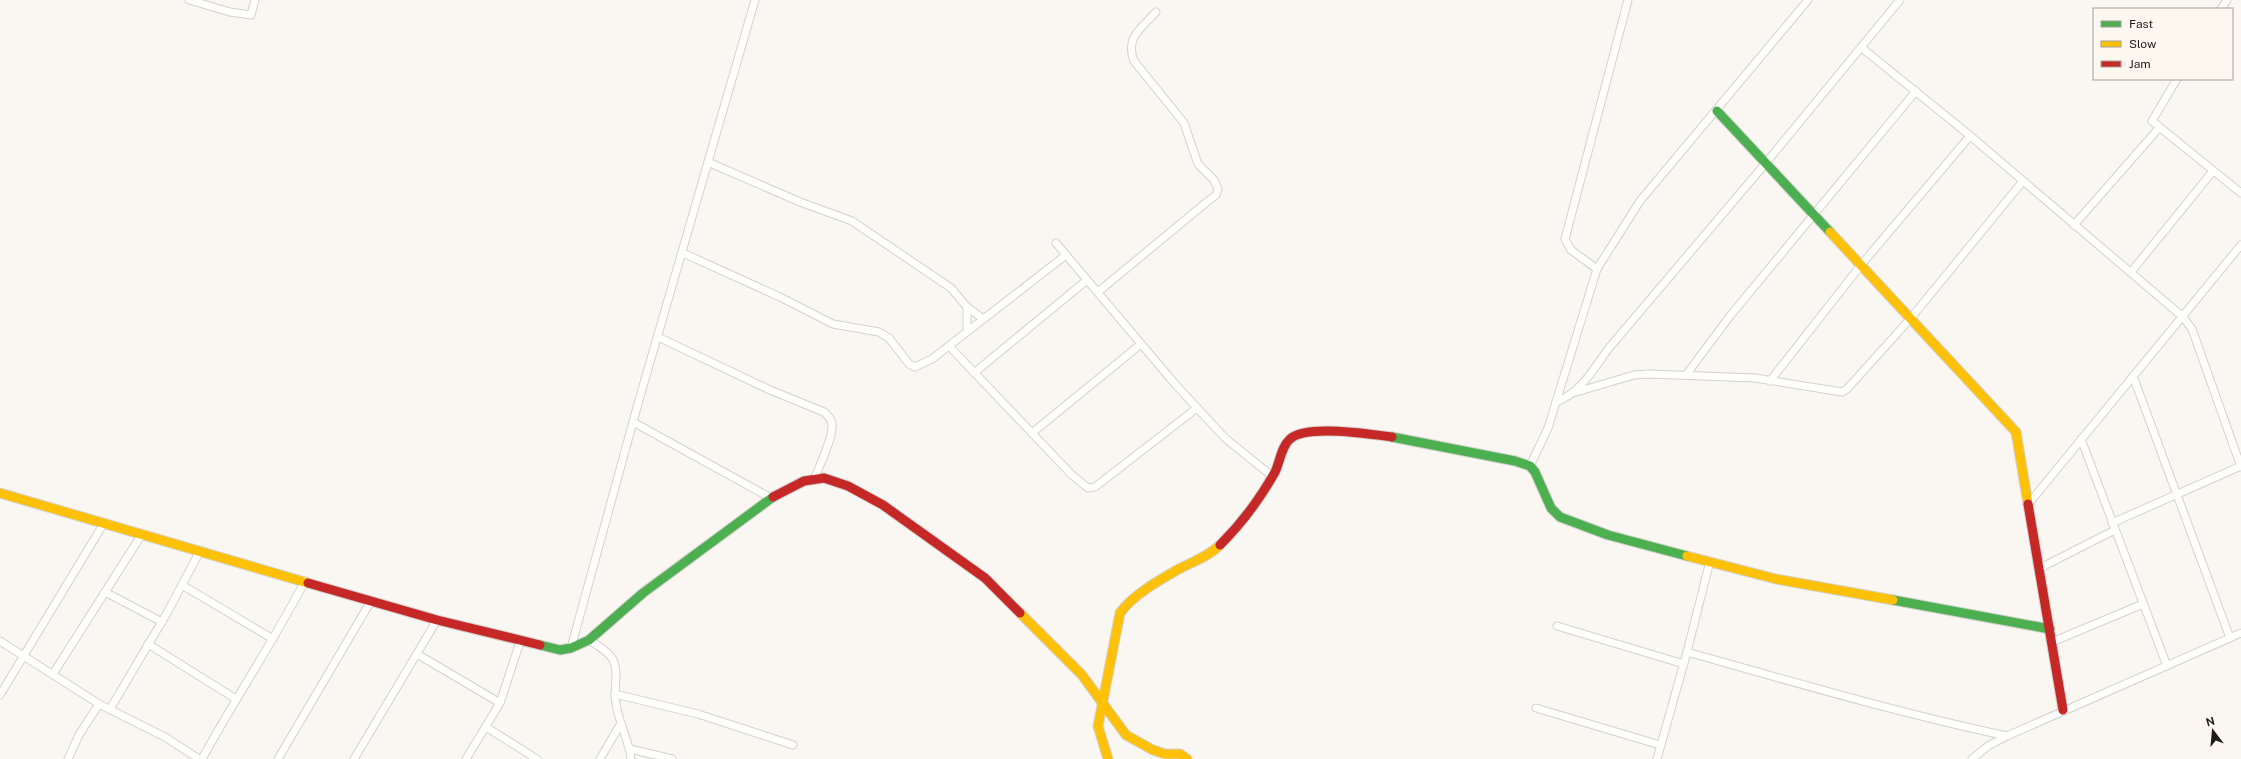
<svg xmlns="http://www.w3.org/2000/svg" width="2241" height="759" font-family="'Public Sans',sans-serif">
  <rect width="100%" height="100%" fill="#faf7f2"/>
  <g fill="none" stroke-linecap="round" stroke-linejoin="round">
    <g stroke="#d4d2ce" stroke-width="9">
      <g id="street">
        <polyline points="189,0 230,12 251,15 255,0"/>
        <polyline points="2221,9 2227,0"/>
        <polyline points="1862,48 1968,134 2183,317 2192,329 2241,467"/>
        <polyline points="2177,79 2152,121 2241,193"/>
        <polyline points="708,162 800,202 852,221 951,288 967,307 982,318"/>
        <polyline points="2074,225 2159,128"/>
        <polyline points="1056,243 1175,384 1225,438 1272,476"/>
        <polyline points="683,253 780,297 833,324 879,332 889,338 909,364 915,367 932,359 1066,255"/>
        <polyline points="1597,269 1571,250 1565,239 1628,0"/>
        <polyline points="2131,272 2213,171"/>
        <path d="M1098 292 1208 201 1216 195 1218 189 1214 180 1198 164 1184 123 1134 61C1125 37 1141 29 1156 12"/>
        <polyline points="967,307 967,330"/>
        <path d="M658 337 770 390 824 412C828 416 832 419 832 425 833 439 819 466 814 480"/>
        <polyline points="949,346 1072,475 1088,488 1095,487 1197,408"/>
        <polyline points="974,373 1087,280"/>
        <polyline points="1686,375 1730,316 1916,91"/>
        <polyline points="2133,376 2230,638"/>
        <polyline points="1770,381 1861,265 1970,136"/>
        <polyline points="1573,393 1634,375 1649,374 1755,378 1842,392 1847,389 1911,318 2023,181"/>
        <path d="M1556 402C1581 393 1594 368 1609 348L1765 164 1900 0"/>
        <polyline points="633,422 771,498"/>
        <polyline points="1032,433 1141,344"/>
        <polyline points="2081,439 2167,666"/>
        <polyline points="1530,466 1548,428 1597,269 1640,201 1808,0"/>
        <polyline points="2030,502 2241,245"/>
        <polyline points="2112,523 2241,466"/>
        <polyline points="2040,568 2115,530"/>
        <polyline points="182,585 273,639"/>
        <polyline points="105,592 162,622"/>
        <polyline points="1557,626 1684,664"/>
        <path d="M589 640C597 645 611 653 614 662 618 673 615 685 615 696 616 719 629 738 631 759"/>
        <polyline points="0,641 99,704 165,737 199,759"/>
        <polyline points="2052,642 2143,604"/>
        <polyline points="148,644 236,699"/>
        <polyline points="571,648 639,400 755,0"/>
        <path d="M1687 652C1793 682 1899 713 2007 736"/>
        <polyline points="417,654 500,703"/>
        <polyline points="53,674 142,534"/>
        <polyline points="615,694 698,714 793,745"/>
        <polyline points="0,695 104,523"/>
        <polyline points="1536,708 1660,745"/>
        <polyline points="110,709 167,613 200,551"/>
        <polyline points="486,727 537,759"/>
        <polyline points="630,749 672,759"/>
        <polyline points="68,759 79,735 99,704"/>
        <path d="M202 759C235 699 273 642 305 581"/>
        <polyline points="278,759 371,601"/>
        <polyline points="354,759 437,620"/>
        <polyline points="466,759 500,703 520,642"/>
        <polyline points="600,759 620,725"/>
        <polyline points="1657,759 1687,652 1710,561"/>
        <polyline points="1972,759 1988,746 2007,736 2241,633"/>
      </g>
    </g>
    <g stroke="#d4d2ce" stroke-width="11">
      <g id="fast">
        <polyline points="1717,111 1830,232"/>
        <polyline points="1392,437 1515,461 1530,466 1535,472 1551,508 1560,517 1608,535 1687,556"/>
        <polyline points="1893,600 2050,629"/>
        <polyline points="540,645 560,650 571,648 589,640 643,593 773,497"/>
      </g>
    </g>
    <g stroke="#d4d2ce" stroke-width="11">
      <g id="slow">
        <polyline points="1830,232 2016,432 2028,504"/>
        <polyline points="0,493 308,583"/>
        <polyline points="1687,556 1776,579 1893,600"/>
        <polyline points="1020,613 1082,675 1126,735 1153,750 1165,754 1180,754 1187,759"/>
        <path d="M1108 759 1098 726 1120 613C1133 595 1158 581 1177 570 1192 562 1208 557 1220 545"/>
      </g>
    </g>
    <g stroke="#d4d2ce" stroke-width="11">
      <g id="jam">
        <polyline points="773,497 804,481 824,478 848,486 883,505 985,578 1020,613"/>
        <polyline points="2028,504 2063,710"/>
        <path d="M1220 545C1242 523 1260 499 1275 472 1280 462 1281 447 1290 439 1306 424 1371 434 1392 437"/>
        <polyline points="308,583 437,620 540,645"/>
      </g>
    </g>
    <use href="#street" stroke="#fefefd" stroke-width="7"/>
    <use href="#fast" stroke="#4caf50" stroke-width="9"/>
    <use href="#slow" stroke="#ffc107" stroke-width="9"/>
    <use href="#jam" stroke="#c62828" stroke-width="9"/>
  </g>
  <rect x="2093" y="8" width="140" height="72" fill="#fef7ef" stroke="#a49f99"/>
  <rect x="2101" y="21" width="20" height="6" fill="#4caf50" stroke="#a49f99"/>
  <text x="2129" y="28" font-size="12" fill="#1e1b19">Fast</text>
  <rect x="2101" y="41" width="20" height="6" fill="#ffc107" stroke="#a49f99"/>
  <text x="2129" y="48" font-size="12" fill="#1e1b19">Slow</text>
  <rect x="2101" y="61" width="20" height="6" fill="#c62828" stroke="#a49f99"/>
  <text x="2129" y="68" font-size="12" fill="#1e1b19">Jam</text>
  <g transform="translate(2213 731) rotate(344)" stroke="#fef7ef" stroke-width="3" paint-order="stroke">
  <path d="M0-3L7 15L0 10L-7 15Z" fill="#1e1b19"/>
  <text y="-6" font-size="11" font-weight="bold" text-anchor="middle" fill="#1e1b19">N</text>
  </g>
</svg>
